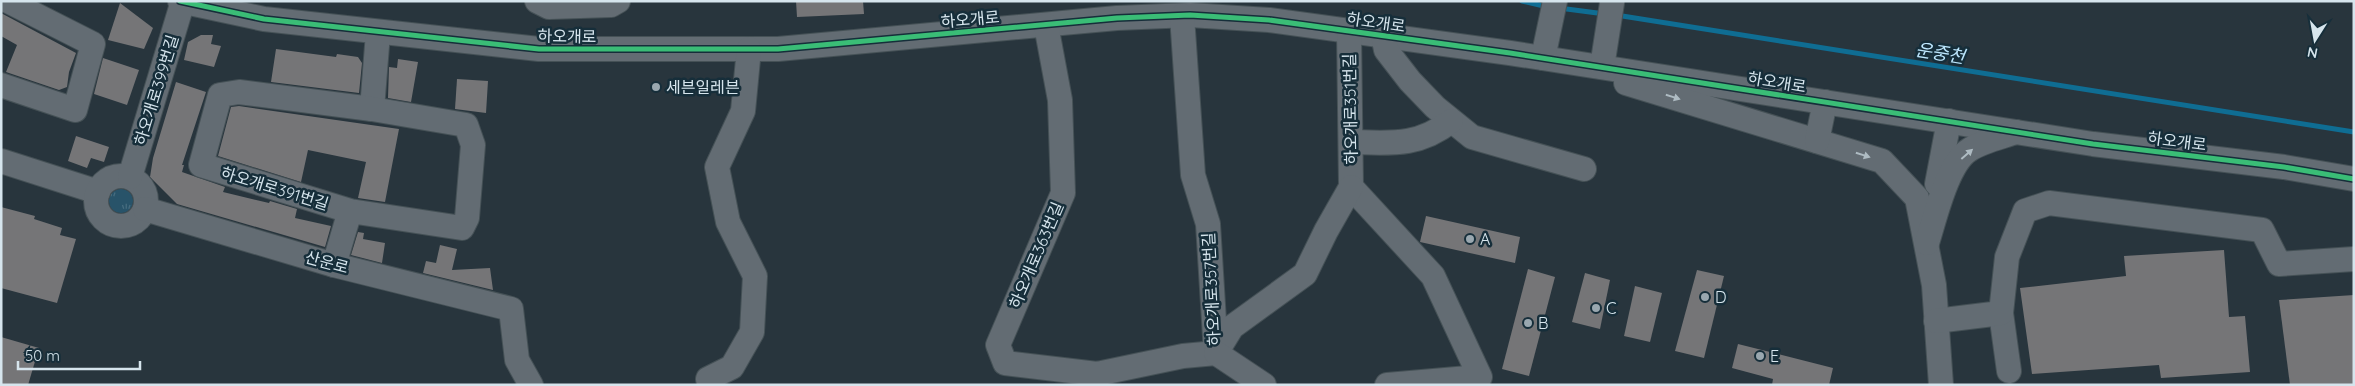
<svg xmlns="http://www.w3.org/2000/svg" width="2355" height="386" font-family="Quicksand,'Noto Sans KR',sans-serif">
  <defs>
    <pattern id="grass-tufts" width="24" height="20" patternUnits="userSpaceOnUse" patternTransform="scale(1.25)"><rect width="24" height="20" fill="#285369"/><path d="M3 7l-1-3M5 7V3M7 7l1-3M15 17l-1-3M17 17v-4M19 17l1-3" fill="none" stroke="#466c7f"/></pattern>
  </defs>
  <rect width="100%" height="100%" fill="#28353d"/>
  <circle fill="url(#grass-tufts)" cx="121" cy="201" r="12"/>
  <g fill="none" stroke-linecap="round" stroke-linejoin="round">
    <g stroke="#0f6d93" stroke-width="5">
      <polyline points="1522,1 1548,7"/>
      <polyline points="1559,8 1605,14"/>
      <polyline points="1616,15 2354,132"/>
    </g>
  </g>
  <g fill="#757577">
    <polygon points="796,1 863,1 864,14 797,17"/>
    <polygon points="120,3 153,28 144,49 108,40"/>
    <polygon points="1,13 76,53 69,72 67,87 59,90 6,72 17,45 1,36"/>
    <polygon points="201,35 213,35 211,44 221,46 214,67 184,60 188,42"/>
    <polygon points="276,49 336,57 337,54 358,57 362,63 359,93 271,82"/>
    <polygon points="103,58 139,70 127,105 94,94"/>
    <polygon points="398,59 418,62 411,102 388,98 389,67 397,68"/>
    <polygon points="457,79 488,81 486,113 455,109"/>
    <polygon points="176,82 206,92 182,165 184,165 182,172 225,187 223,192 269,203 270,201 297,209 295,218 331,226 325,247 177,204 150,177 153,158"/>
    <polygon points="239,106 399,129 385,202 358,198 366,162 308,150 301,182 218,156 231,107"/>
    <polygon points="76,136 109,147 104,162 91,158 87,168 68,161"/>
    <polygon points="1,207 35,216 34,219 62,228 60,235 76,239 57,303 1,288"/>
    <polygon points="1426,216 1520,237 1515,263 1420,242"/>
    <polygon points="358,232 364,233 363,239 385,243 382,263 351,255"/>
    <polygon points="440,245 457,249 452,270 490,268 493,290 423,273 426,261 436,263"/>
    <polygon points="2224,250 2229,317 2245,316 2250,372 2161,378 2159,365 2032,374 2020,288 2126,276 2124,256"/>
    <polygon points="1528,269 1555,277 1529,376 1502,369"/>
    <polygon points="1697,270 1724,276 1704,358 1675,351"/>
    <polygon points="1585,273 1610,280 1600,329 1572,322"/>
    <polygon points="1635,286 1662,293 1650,342 1624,336"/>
    <polygon points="2354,295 2354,385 2290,385 2279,300"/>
    <polygon points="1,337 39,348 28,385 1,385"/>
    <polygon points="1738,344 1833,368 1829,385 1772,385 1773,379 1732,368"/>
  </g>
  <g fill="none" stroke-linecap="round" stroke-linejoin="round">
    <g stroke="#455156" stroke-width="26">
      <g id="minor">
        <polyline points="180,1 264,19 539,49 778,49 1117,18 1190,15 1269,20 1510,53 2093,144 2284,167 2354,179"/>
        <polyline points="537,1 549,7 611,5 618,1"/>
        <polyline points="1182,16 1193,175 1208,224 1216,353"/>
        <polyline points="1046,25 1060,100 1063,193 998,345 1005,363 1097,374 1183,356 1216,353"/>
        <polyline points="1349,31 1351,187 1433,276 1480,377 1387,385"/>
        <polyline points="1383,35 1386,50 1410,81 1435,107 1472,137 1584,169"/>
        <polyline points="1543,58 1555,1"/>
        <polyline points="1602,67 1612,3"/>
        <polyline points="1626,83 1882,161 1917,198 1934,285 1941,385"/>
        <polyline points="1,85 75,110 93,44 8,1"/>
        <polyline points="372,109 378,33"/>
        <polyline points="1817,141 1825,102"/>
        <path d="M1351 142C1390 143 1418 147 1451 121"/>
        <polyline points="1,161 98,192"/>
        <circle cx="121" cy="201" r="25"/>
        <polyline points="130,177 183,1"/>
        <polyline points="1937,184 1949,121"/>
        <polyline points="145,209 334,265 511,309 517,360 531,385"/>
        <path d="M1927 243C1935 218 1947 164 1969 150 1982 141 2002 137 2016 132"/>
        <polyline points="334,265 350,211 462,228 467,218 473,145 466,125 372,109 239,92 220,95 201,165 350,211"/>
        <polyline points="2001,313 2009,371"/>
        <polyline points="1936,321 2001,313 2007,257 2025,211 2049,203 2262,230 2279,264 2354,259"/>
        <polyline points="1216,353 1232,327 1305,274 1326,231 1351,187"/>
        <polyline points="1216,353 1264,385"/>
        <polyline points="711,385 708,379 732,367 752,332 755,276 728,222 717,167 743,111 749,49"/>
      </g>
    </g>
    <use href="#minor" stroke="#636c73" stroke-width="24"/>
    <g stroke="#162e3a" stroke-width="8">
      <polyline id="cycleway" points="180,1 264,19 539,49 778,49 1117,18 1190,15 1269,20 1510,53 2093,144 2284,167 2354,179"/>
    </g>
    <use href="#cycleway" stroke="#3abd76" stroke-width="5"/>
  </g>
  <defs><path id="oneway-solid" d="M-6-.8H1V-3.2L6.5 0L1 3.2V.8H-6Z" transform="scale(1.25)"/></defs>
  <g fill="#aebbc2">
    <use href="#oneway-solid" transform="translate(1673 97) rotate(17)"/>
    <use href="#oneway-solid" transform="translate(1967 154) rotate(-41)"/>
    <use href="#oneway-solid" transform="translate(1863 155) rotate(18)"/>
  </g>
  <g fill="#99a7af" stroke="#162e3a" stroke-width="2">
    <circle cx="656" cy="87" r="5"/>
    <circle cx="1470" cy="239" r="5"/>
    <circle cx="1705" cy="297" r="5"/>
    <circle cx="1596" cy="308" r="5"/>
    <circle cx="1528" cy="323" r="5"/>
    <circle cx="1760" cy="356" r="5"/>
  </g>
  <g text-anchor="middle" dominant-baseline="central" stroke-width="5" stroke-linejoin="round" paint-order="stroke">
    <g font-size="16" fill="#d6e5ed" stroke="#162e3a">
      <text transform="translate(970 19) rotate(-5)">하오개로</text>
      <text transform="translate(1376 22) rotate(8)">하오개로</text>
      <text transform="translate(567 36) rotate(1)">하오개로</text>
      <text transform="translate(1777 82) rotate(9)">하오개로</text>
      <text transform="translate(156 90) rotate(-73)">하오개로399번길</text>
      <text transform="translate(1350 109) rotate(-91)">하오개로351번길</text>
      <text transform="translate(2177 141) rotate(7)">하오개로</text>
      <text transform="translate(275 188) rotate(17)">하오개로391번길</text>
      <text transform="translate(1036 255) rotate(-67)">하오개로363번길</text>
      <text transform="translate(327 262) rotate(15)">산운로</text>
      <text transform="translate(1211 289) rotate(-93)">하오개로357번길</text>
    </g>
    <g font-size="16" fill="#d6e5ed" stroke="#162e3a" text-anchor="start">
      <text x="666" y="87">세븐일레븐</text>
      <text x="1480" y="239">A</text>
      <text x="1715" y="297">D</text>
      <text x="1606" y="308">C</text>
      <text x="1538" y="323">B</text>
      <text x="1770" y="356">E</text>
    </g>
    <g font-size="18" font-style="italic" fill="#bde7fe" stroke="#162e3a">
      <text transform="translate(1940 53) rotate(9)">운중천</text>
    </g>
  </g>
  <rect width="2355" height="386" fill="none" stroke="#d6e5ed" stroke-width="5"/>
  <g transform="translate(2315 40) rotate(191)" stroke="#162e3a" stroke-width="4" paint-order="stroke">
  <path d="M0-4L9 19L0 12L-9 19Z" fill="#d6e5ed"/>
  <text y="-8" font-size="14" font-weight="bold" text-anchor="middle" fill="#d6e5ed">N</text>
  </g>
  <path d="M18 361v8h122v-8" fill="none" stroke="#d6e5ed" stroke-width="2.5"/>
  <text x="25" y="361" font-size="15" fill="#d6e5ed" stroke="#162e3a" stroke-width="4" paint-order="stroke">50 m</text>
</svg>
